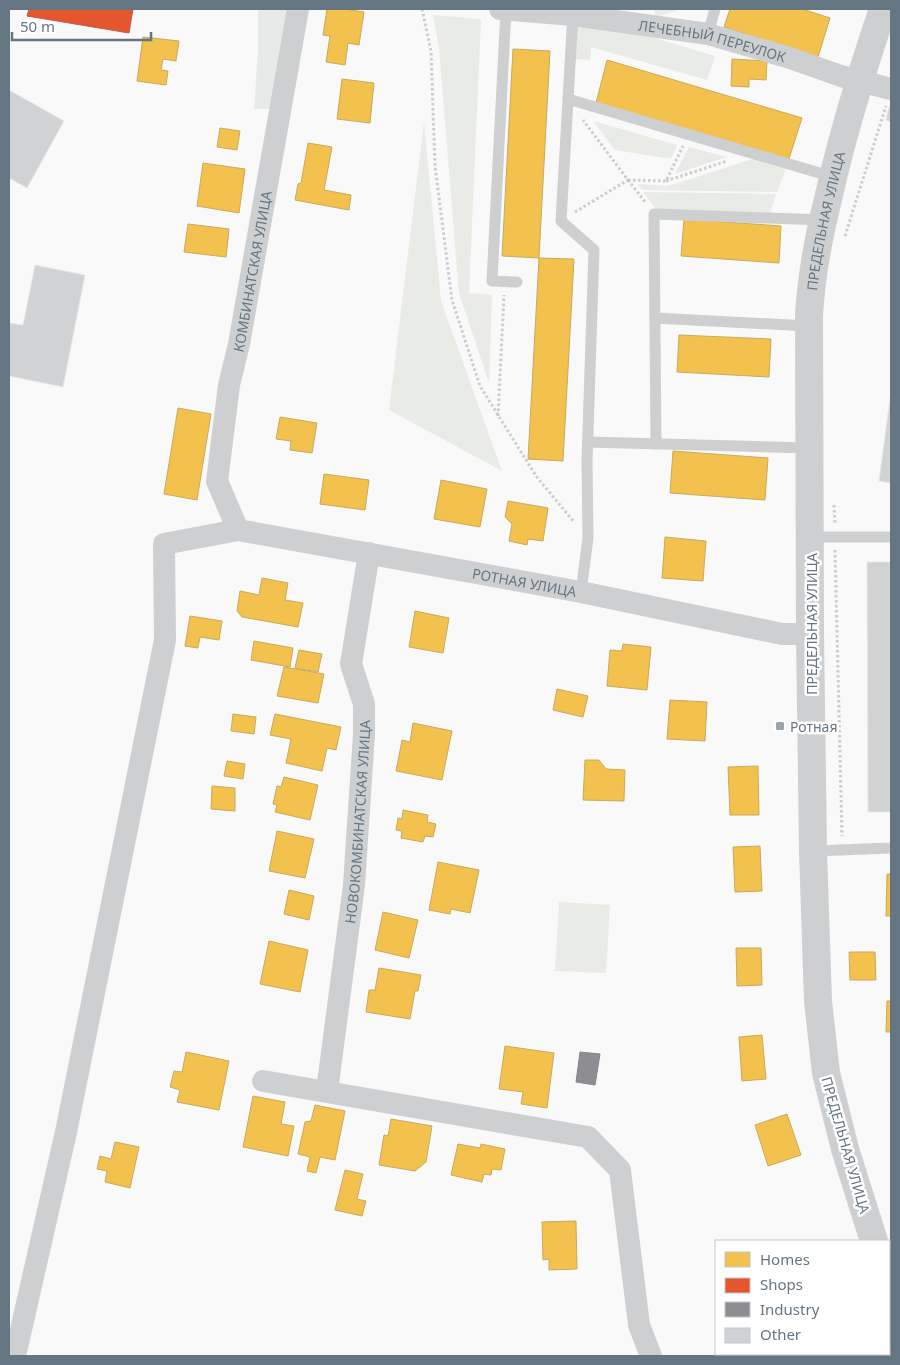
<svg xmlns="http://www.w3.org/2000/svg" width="900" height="1365" font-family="'Noto Sans',sans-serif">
  <rect width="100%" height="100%" fill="#f9f9f9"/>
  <polygon fill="#e8e9e9" points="258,9 287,9 272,109 254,109 258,51"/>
  <g fill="#e8ebe6">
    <polygon points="654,9 681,9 656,17"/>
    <polygon points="433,15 481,19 469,293 492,295 489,383 459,293 439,48"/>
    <polygon points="576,23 628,30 715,56 707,80 591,47 590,60 574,59"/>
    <polygon points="593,121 677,145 671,159 615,150"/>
    <polygon points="424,122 441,301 502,471 389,410"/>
    <polygon points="689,147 727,157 675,174"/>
    <polygon points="753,159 786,169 777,192 642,190 637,184 668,186"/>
    <polygon points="643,192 776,194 770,214 658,212"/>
    <polygon points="559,902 610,905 606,973 555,971"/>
  </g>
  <g fill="#f2c14e" stroke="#c8aa5e">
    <polygon points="327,9 344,9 364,12 359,45 348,43 345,65 326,62 330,36 323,35"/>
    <polygon points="730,9 802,9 830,18 818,57 724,27"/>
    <polygon points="143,37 179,41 176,61 163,59 161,70 168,71 166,85 137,81"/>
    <polygon points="513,49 550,51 539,258 502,256"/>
    <polygon points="732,59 767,61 766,80 749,79 749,87 731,86"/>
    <polygon points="607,60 802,118 788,162 596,103"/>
    <polygon points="342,79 374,83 370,123 337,119"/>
    <polygon points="220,128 240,131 237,150 217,147"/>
    <polygon points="308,143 332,147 324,190 351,195 349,210 295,200 298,184 301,183"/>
    <polygon points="203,163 245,169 239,213 197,206"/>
    <polygon points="684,219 781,226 779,263 681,256"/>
    <polygon points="188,224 229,229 226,257 184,252"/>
    <polygon points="539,258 574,259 563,461 528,459"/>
    <polygon points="679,335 771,339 769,377 677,372"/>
    <polygon points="178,408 211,414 197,500 164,494"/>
    <polygon points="280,417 317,423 312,453 290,450 291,441 276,439"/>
    <polygon points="673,451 768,458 765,500 670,493"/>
    <polygon points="324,474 369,480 365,510 320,504"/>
    <polygon points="441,480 487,489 480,527 434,519"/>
    <polygon points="508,501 548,508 543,541 528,539 527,545 509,541 512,524 505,517"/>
    <polygon points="665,537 706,541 703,581 662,578"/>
    <polygon points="262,578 288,583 285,600 303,603 298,627 242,617 237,611 240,591 259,595"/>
    <polygon points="415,611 449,618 443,653 409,647"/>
    <polygon points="190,616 222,621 219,640 200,637 198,648 185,646"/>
    <polygon points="254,641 293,648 290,667 251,660"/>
    <polygon points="623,644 651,647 647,690 607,686 610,650 622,651"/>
    <polygon points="299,650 322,654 318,672 295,668"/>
    <polygon points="284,667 324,674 318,703 277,696"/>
    <polygon points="557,689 588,696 583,717 553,710"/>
    <polygon points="670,700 707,702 705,741 667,739"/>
    <polygon points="233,714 256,717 254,734 231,731"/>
    <polygon points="275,714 341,727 336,750 327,748 322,771 286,763 291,739 270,735"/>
    <polygon points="413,723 452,731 442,780 396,771 402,740 410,742"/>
    <polygon points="585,760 599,760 606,769 625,770 624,801 583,800"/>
    <polygon points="227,761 245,764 243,779 224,776"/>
    <polygon points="758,766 759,815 730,815 728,767"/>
    <polygon points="284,777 318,785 310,820 275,812 277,805 273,804 277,786 281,787"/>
    <polygon points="212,786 235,788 235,811 211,809"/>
    <polygon points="403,810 428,815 427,822 436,824 433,837 425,836 423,842 401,838 402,831 396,830 398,818 402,819"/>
    <polygon points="277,831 314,839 305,878 269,871"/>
    <polygon points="760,846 762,891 735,892 733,847"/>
    <polygon points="438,862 479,870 470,913 451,909 450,914 429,910"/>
    <polygon points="887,874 891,874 891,916 886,916"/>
    <polygon points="289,890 314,896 309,920 284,914"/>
    <polygon points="383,912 418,920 409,958 375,950"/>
    <polygon points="269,941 308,950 300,992 260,984"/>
    <polygon points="736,948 761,948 762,985 737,986"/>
    <polygon points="849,952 875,952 876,980 850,980"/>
    <polygon points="379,968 421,975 418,991 415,991 410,1019 366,1012 369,990 375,990"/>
    <polygon points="887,1001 891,1001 891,1032 886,1032"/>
    <polygon points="762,1035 766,1079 742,1081 739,1037"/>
    <polygon points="505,1046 554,1053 547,1108 521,1104 523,1092 499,1089"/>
    <polygon points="186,1052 229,1061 219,1110 177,1102 180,1090 170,1087 174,1071 182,1072"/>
    <polygon points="253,1096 285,1102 281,1124 294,1126 288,1156 243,1147"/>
    <polygon points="315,1105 345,1111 335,1160 320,1157 316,1173 307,1171 310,1157 298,1154 305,1122 311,1121"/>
    <polygon points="787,1114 801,1155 768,1166 755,1125"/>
    <polygon points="391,1119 432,1126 426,1162 415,1171 379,1165 384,1135 388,1136"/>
    <polygon points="115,1142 139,1147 130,1188 105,1182 107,1171 97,1169 100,1156 111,1159"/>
    <polygon points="458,1144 480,1148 481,1144 505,1149 501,1170 492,1169 491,1175 484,1174 482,1182 451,1175"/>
    <polygon points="345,1170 363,1174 357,1199 366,1201 362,1216 335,1210"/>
    <polygon points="576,1221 577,1269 549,1270 549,1259 543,1260 542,1222"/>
  </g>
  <polygon fill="#e4572e" stroke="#be6048" points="29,9 133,9 129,33 27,16"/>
  <polygon fill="#8d8d92" stroke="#81868e" points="580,1052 600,1054 595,1085 576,1082"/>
  <g fill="#d0d2d3" stroke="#e8e8e8">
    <polygon points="9,90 64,121 27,188 9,178"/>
    <polygon points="889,107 891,108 891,122 886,120"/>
    <polygon points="35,265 85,275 63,387 9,376 9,323 23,325"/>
    <polygon points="891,391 891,483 879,481"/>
    <polygon points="867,562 891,562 891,812 868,812"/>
  </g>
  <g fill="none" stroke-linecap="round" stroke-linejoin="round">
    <g stroke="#cbcccd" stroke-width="3" stroke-dasharray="2.5 2.5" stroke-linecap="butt">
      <polyline points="422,9 431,51 435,166 452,300 480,386 536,476 574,522"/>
      <polyline points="628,180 666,181 683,146"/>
      <polyline points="628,180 646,203"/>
      <polyline points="666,181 727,161"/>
      <polyline points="575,212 628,180 583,120"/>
      <polyline points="845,236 886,106"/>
      <polyline points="498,416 504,295"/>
      <polyline points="834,505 835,524"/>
      <polyline points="835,550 842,836"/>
    </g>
    <g stroke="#cecfd0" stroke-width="11">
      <polyline points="506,9 492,281 517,282"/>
      <polyline points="573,13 561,221 594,250 587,461 588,538 581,592"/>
      <polyline points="708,34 715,9"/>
      <polyline points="568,99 833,177"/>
      <polyline points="655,318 809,326"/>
      <polyline points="588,442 809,448"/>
      <polyline points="656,444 654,214 823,220"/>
      <polyline points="810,537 891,537"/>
      <polyline points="813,851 891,848"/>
    </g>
    <g stroke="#cecfd0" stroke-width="22">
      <path id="s1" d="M500 9 573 15 708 34 790 58 841 76 891 89"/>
      <path id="s2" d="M238 530 217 481 229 385 239 344 298 9"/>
      <polyline points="263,1081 588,1137 620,1170 639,1325 651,1356"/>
      <path id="s3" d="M327 1091 354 885 364 734V704L351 664 369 553"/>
      <path id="s4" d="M15 1356 66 1132 165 640 164 544 238 530 581 592 782 634H810"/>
    </g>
    <g stroke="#cecfd0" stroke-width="28">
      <path id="s5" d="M874 1241 845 1149 826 1073 818 1001 813 851 810 634 809 316C811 275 819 235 829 195 843 132 862 71 883 9"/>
      <polyline points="889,1287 891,1295"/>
    </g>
  </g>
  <rect fill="#99a4ac" stroke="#fff" stroke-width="2" x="775" y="721" width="10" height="10" rx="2.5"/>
  <g text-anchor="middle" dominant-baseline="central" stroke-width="5" stroke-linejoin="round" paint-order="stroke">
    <g font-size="14" fill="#657683" stroke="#fff">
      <text stroke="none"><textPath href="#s1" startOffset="215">ЛЕЧЕБНЫЙ ПЕРЕУЛОК</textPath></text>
      <text stroke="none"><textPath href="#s5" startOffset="1029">ПРЕДЕЛЬНАЯ УЛИЦА</textPath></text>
      <text stroke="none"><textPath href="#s2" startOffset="266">КОМБИНАТСКАЯ УЛИЦА</textPath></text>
      <text stroke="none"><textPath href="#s4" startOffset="1194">РОТНАЯ УЛИЦА</textPath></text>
      <text transform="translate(811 624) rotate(-90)">ПРЕДЕЛЬНАЯ УЛИЦА</text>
      <text stroke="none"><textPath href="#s3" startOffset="271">НОВОКОМБИНАТСКАЯ УЛИЦА</textPath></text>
      <text transform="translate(846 1145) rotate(74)">ПРЕДЕЛЬНАЯ УЛИЦА</text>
    </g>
    <g font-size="14" fill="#657683" stroke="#fff" text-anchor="start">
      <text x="790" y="726">Ротная</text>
    </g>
  </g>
  <rect width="900" height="1365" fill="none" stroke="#657683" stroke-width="20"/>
  <rect x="715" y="1240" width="175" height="115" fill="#ffffff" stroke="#c1c8cd"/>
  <rect x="725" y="1252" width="25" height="15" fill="#f2c14e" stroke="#c1c8cd"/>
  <text x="760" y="1265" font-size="15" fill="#657683">Homes</text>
  <rect x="725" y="1278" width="25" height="15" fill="#e4572e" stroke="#c1c8cd"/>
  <text x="760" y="1290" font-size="15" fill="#657683">Shops</text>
  <rect x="725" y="1302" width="25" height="15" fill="#8d8d92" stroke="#c1c8cd"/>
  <text x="760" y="1315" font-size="15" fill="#657683">Industry</text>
  <rect x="725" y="1328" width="25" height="15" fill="#d0d2d3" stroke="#c1c8cd"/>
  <text x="760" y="1340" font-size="15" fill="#657683">Other</text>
  <path d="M12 32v8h139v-8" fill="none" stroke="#657683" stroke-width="2.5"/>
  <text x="20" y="32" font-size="15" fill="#657683" stroke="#ffffff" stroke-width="4" paint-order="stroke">50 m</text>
</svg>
